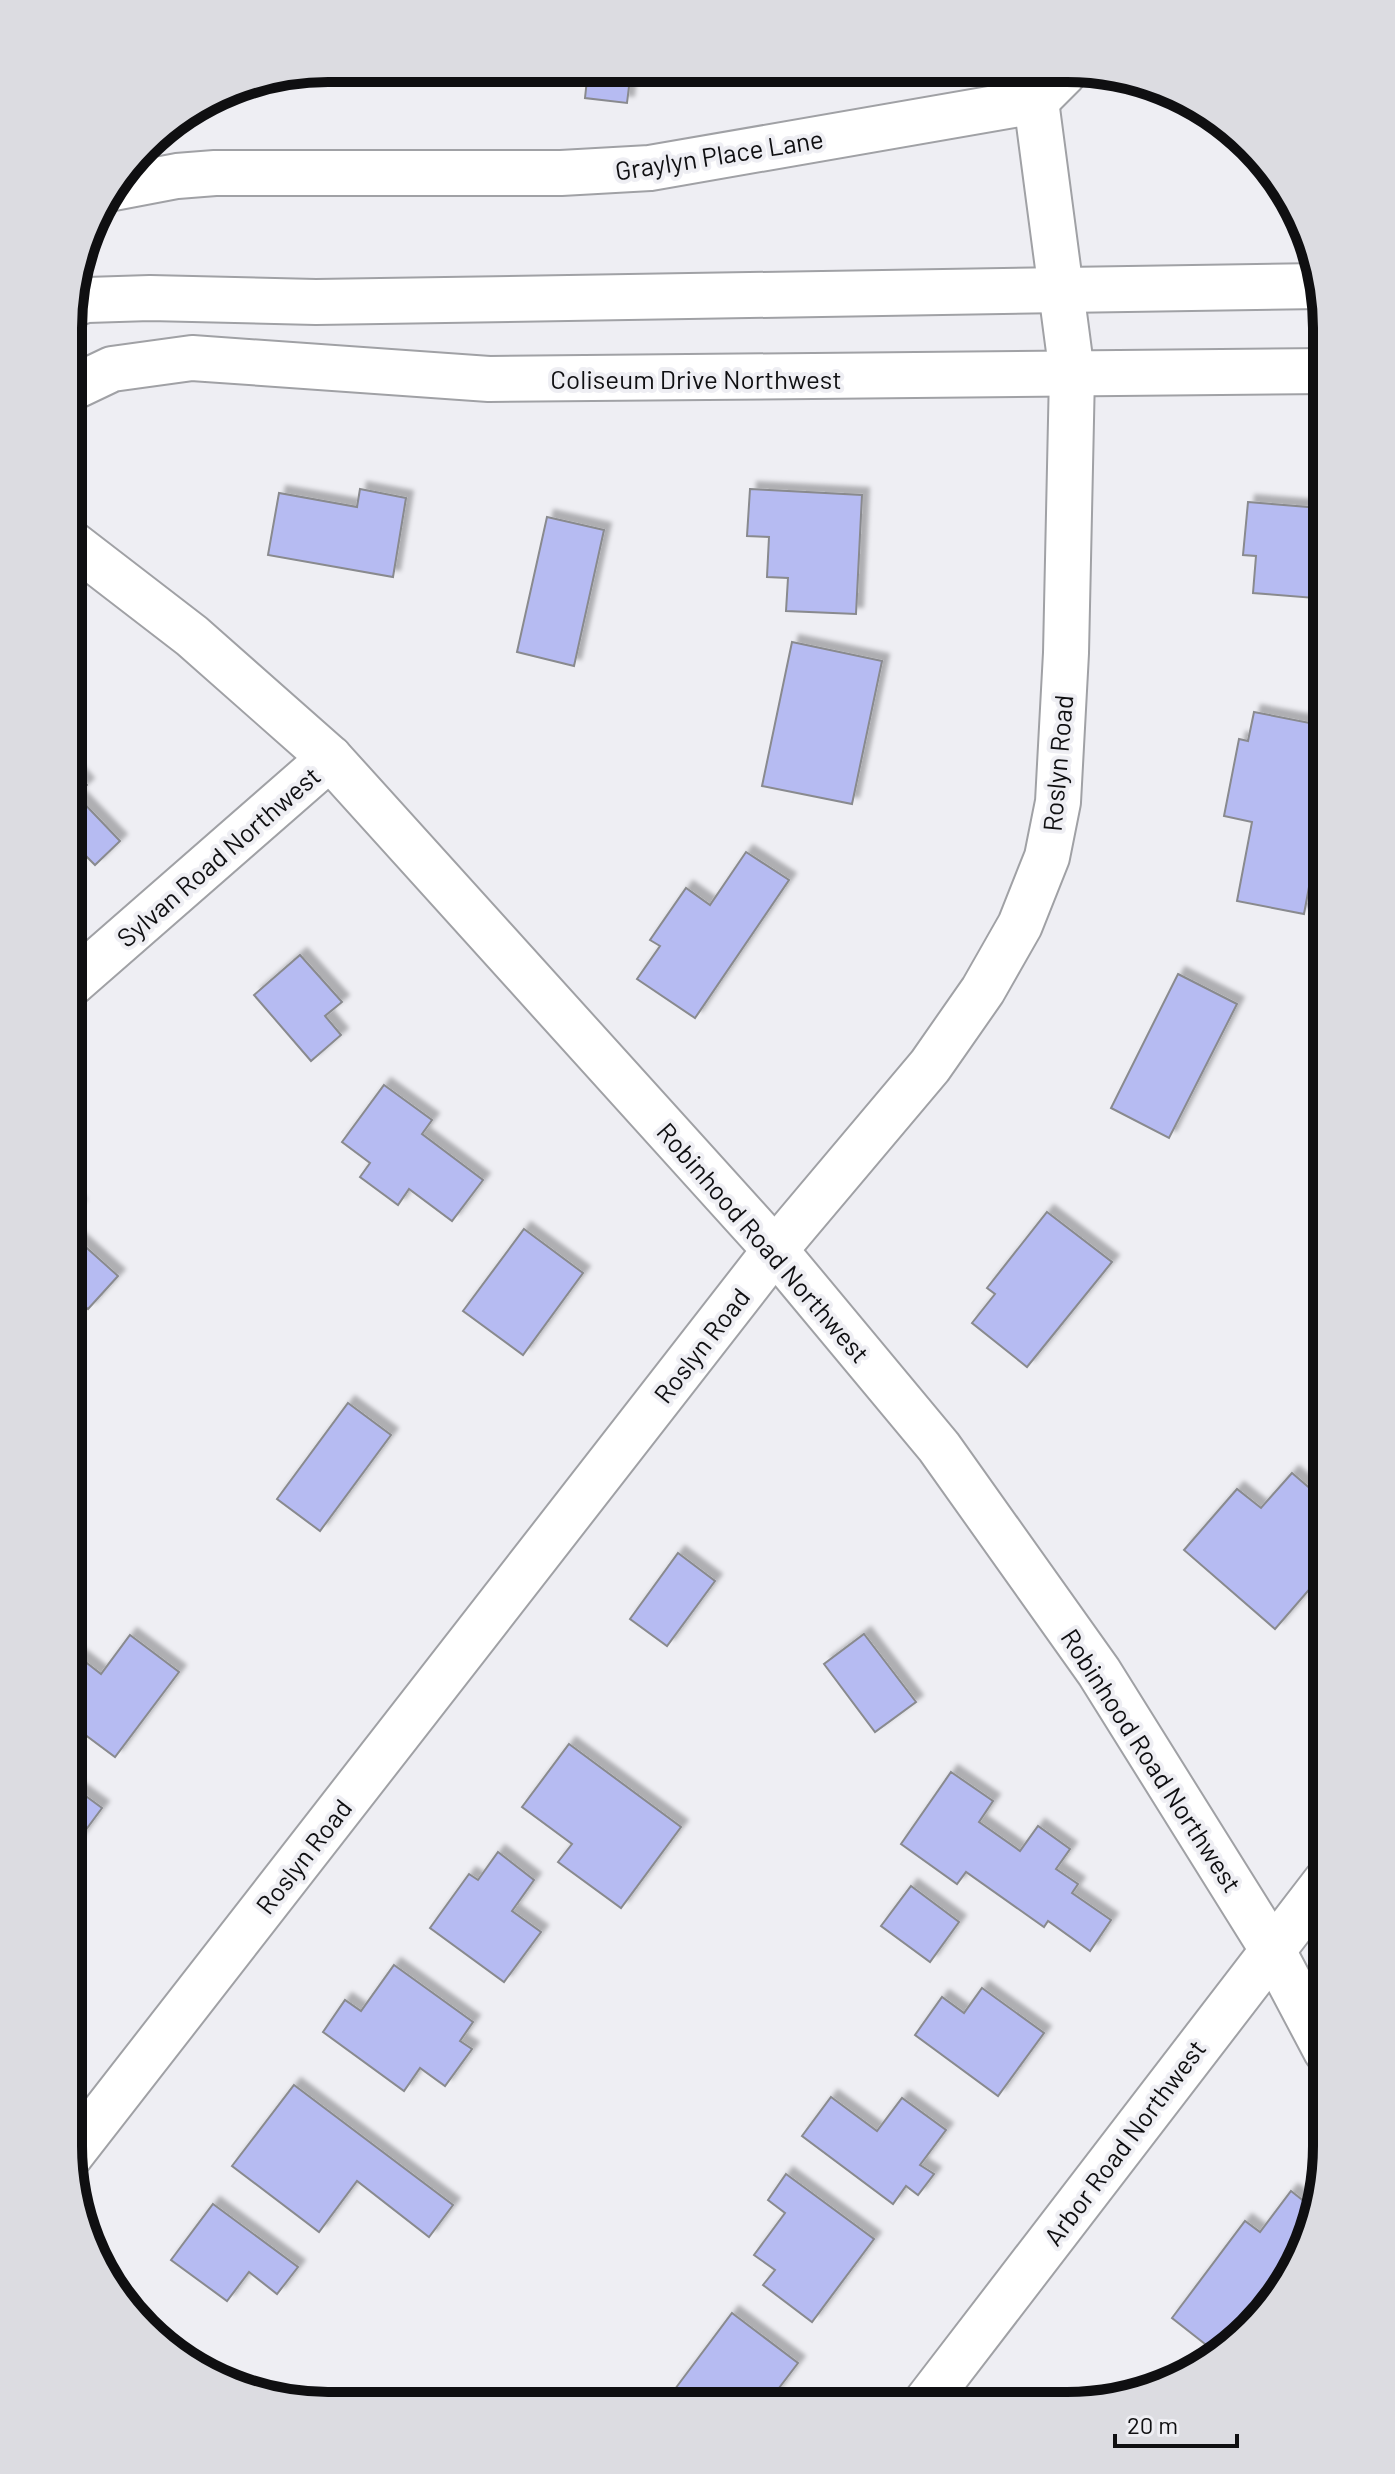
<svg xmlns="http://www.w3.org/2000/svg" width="1395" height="2474" font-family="Barlow,sans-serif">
  <defs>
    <filter id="shadow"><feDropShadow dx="7" dy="-7" stdDeviation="2" flood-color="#0004"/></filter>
  </defs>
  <rect width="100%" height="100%" fill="#eeeef3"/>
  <g fill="#b6bbf2" stroke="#898a8e" stroke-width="2" filter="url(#shadow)">
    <polygon points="588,70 631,70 627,103 585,98"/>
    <polygon points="360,489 406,498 393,577 268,555 279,493 357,507"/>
    <polygon points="750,489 862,495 856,614 786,611 788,578 767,577 769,537 747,536"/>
    <polygon points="1248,502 1320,508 1315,566 1327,567 1327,599 1253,593 1256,556 1243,555"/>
    <polygon points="547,517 604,530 574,666 517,652"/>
    <polygon points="792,642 882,661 852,804 762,786"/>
    <polygon points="1254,712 1325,726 1312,794 1327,796 1327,813 1321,845 1327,846 1327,891 1309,887 1304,914 1237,901 1252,822 1224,816 1239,739 1248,741"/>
    <polygon points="70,766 87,785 76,795 120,841 95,865 82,852 70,864"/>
    <polygon points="746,852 789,880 695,1018 637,979 660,946 650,940 686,888 710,905"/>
    <polygon points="300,955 342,1002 325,1016 341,1035 311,1061 254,995"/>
    <polygon points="1178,974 1237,1004 1169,1138 1111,1108"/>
    <polygon points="384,1085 432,1120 422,1134 483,1180 452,1221 409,1189 398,1205 360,1177 370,1163 342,1142"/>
    <polygon points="69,1197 79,1206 69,1217"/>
    <polygon points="1047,1212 1112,1262 1027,1367 972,1323 995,1294 987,1288"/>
    <polygon points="524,1229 583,1273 523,1355 463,1311"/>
    <polygon points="69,1232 118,1276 88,1309 69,1293"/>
    <polygon points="1327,1358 1327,1380 1316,1373"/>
    <polygon points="348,1403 391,1435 320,1531 277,1499"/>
    <polygon points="1327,1411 1327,1447 1310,1435"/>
    <polygon points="1292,1473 1327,1503 1327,1569 1275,1629 1184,1550 1237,1489 1261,1508"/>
    <polygon points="678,1553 715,1581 667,1646 630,1619"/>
    <polygon points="864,1634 916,1702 875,1732 824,1664"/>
    <polygon points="130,1635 179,1672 115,1757 68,1722 69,1661 74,1653 101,1674"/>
    <polygon points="569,1744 681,1827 621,1908 558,1862 572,1844 522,1807"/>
    <polygon points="951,1772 993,1801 979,1822 1020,1851 1038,1826 1070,1849 1056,1869 1078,1884 1072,1893 1111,1920 1090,1951 1048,1921 1044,1927 966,1872 957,1884 901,1844"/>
    <polygon points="68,1783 102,1808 68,1854"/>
    <polygon points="498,1852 534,1880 512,1911 541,1932 504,1982 430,1928 469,1874 478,1880"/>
    <polygon points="911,1886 959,1922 930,1962 881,1926"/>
    <polygon points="394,1965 473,2022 460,2041 472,2049 445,2086 420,2068 404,2091 323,2032 345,2000 361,2011"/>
    <polygon points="982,1988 1044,2033 998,2096 915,2035 942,1997 964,2013"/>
    <polygon points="294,2085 453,2205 429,2237 357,2181 319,2232 232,2166"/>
    <polygon points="831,2097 877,2131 902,2098 946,2130 920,2165 934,2174 918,2195 906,2186 893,2204 802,2136"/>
    <polygon points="786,2174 874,2239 812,2322 763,2285 775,2270 754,2255 785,2213 768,2200"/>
    <polygon points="1291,2191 1315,2210 1307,2245 1273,2305 1219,2355 1172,2318 1245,2221 1260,2232"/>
    <polygon points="213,2204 298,2267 277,2294 249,2272 227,2301 171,2260"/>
    <polygon points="732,2313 798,2363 766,2405 695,2405 675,2389"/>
  </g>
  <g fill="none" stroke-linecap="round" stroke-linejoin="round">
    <g stroke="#a0a1a5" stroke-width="48">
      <g id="minor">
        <polyline points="1036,101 1064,73"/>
        <polyline points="69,986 330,758"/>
        <polyline points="70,2156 775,1250 930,1066 983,990 1020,925 1047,857 1058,802 1066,653 1072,374 1036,101 650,168 561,173 215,173 177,176 114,188"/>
        <polyline points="923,2406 1326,1881"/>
      </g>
    </g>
    <g stroke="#a0a1a5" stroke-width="48">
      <polyline id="tertiary" points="70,542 192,636 330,758 775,1250 939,1447 1099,1672 1272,1949 1326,2051"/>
    </g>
    <g stroke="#a0a1a5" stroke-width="48">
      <g id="primary">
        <polyline points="70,305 87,300 150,298 316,302 1320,286"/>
        <polyline points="70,389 112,369 192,358 489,379 1327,371"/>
      </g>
    </g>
    <use href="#minor" stroke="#fff" stroke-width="44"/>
    <use href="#tertiary" stroke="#fff" stroke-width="44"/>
    <use href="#primary" stroke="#fff" stroke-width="44"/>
  </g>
  <g text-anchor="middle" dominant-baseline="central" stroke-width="8" stroke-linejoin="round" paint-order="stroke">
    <g font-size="26" fill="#0f0f11" stroke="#eeeef3">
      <text transform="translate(719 154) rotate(-9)">Graylyn Place Lane</text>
      <text x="696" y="378">Coliseum Drive Northwest</text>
      <text transform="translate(1057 763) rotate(-85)">Roslyn Road</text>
      <text transform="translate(218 856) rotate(-41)">Sylvan Road Northwest</text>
      <text transform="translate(764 1242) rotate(49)">Robinhood Road Northwest</text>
      <text transform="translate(701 1345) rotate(-52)">Roslyn Road</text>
      <text transform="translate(1152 1760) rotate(57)">Robinhood Road Northwest</text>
      <text transform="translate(303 1856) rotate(-52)">Roslyn Road</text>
      <text transform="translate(1124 2142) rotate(-53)">Arbor Road Northwest</text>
    </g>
  </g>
  <path d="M0 0H1395V2474H0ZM328 82H1067A246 246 0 0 1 1313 328V2146A246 246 0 0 1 1067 2392H328A246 246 0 0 1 82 2146V328A246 246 0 0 1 328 82Z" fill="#dcdce1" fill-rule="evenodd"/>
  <path fill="none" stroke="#0f0f11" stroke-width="10" d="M328 82H1067A246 246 0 0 1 1313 328V2146A246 246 0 0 1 1067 2392H328A246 246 0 0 1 82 2146V328A246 246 0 0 1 328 82Z"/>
  <path d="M1115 2434v12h122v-12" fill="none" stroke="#0f0f11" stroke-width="4"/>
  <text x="1127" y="2434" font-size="24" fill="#0f0f11" stroke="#eeeef3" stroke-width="6" paint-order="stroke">20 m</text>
</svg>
